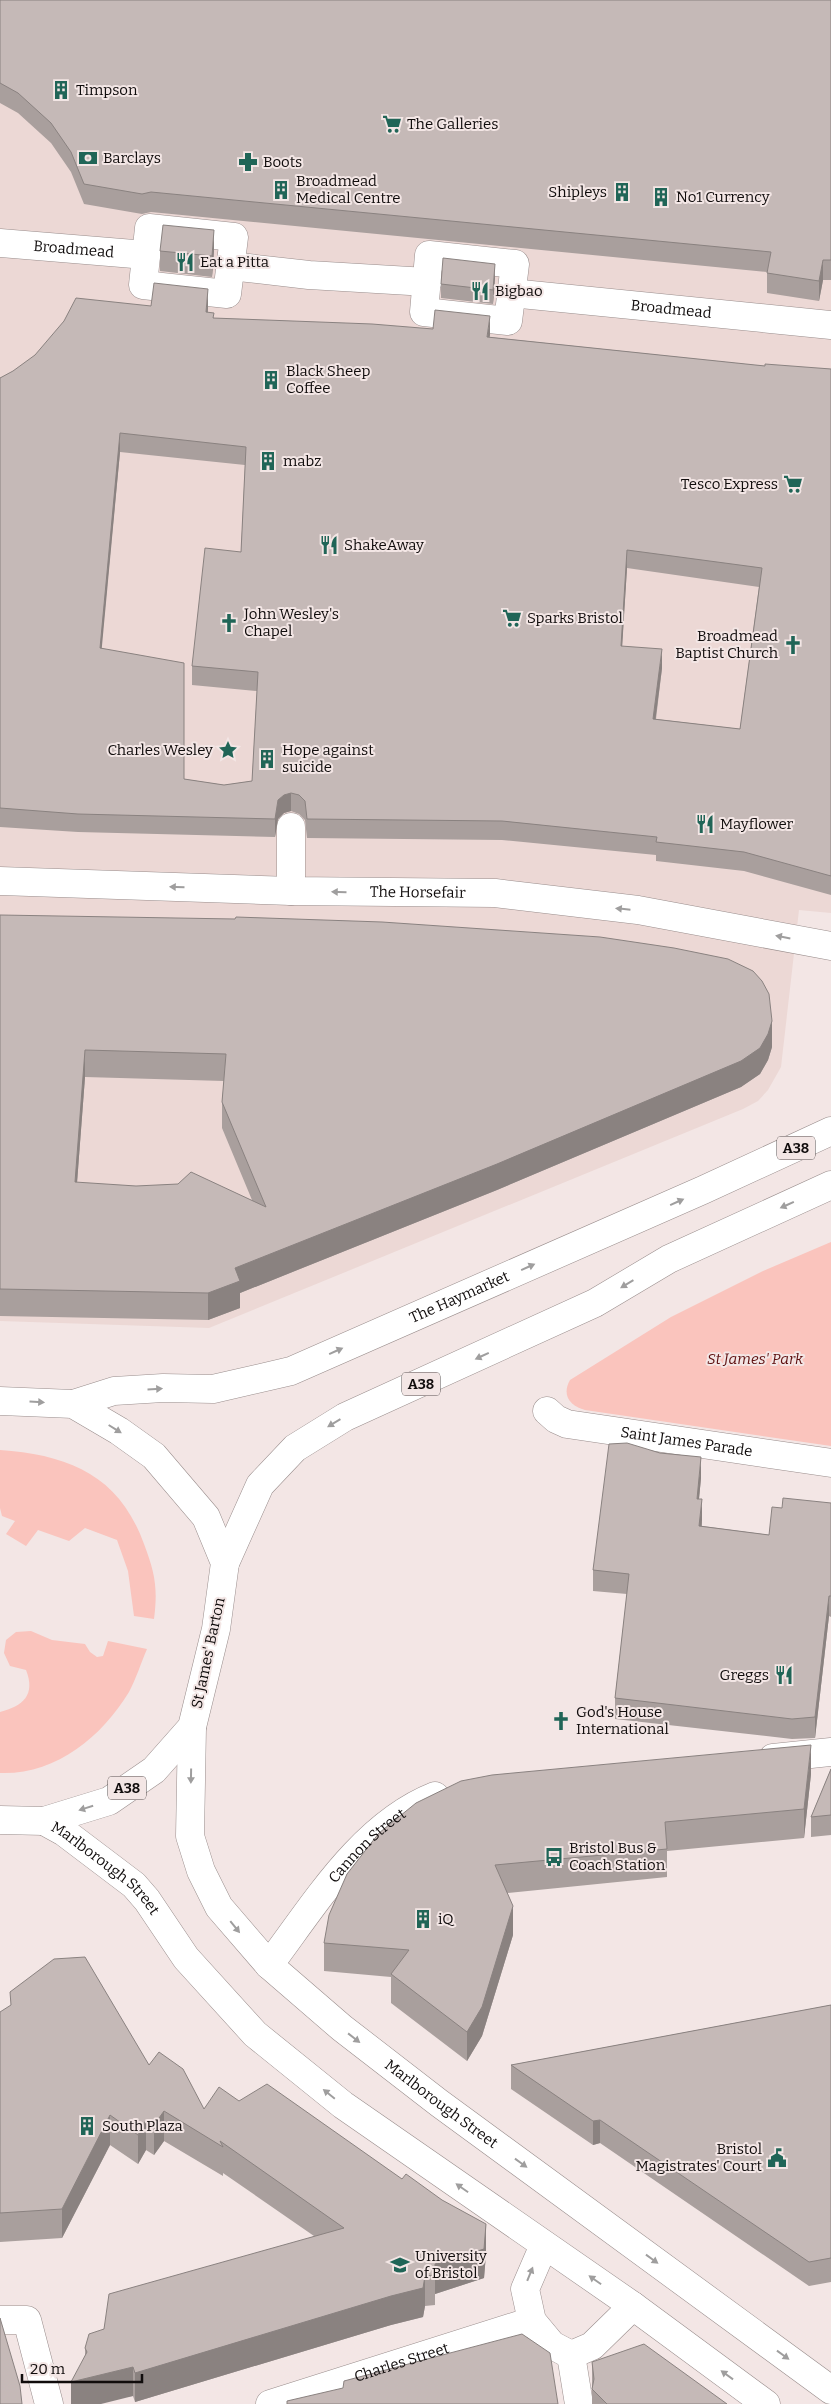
<svg xmlns="http://www.w3.org/2000/svg" width="831" height="2404" font-family="Bitter,serif">
  <rect width="100%" height="100%" fill="#f3e6e5"/>
  <polygon fill="#ecd8d5" points="0,0 831,0 831,913 799,910 781,1067 768,1090 758,1101 743,1109 209,1328 0,1321"/>
  <g fill="#fac4bd">
    <path d="M831 1242V1446L585 1410C571 1406 561 1396 570 1380L671 1317 763 1271Z"/>
    <path d="M0 1450C69 1455 119 1475 144 1544 155 1573 158 1588 154 1619L134 1616 128 1571 117 1540 85 1528 69 1541 38 1530 26 1546 6 1534 15 1521 2 1516 0 1508Z"/>
    <path d="M31 1631 52 1640 85 1644 90 1652 97 1657 103 1656 108 1641 147 1649C141 1663 136 1679 129 1692 101 1738 55 1775 0 1773V1712C23 1706 36 1695 26 1670L10 1666 4 1653 6 1640 16 1632Z"/>
  </g>
  <g fill="none" stroke-linecap="round" stroke-linejoin="round">
    <g stroke="#998d8c" stroke-width="29">
      <g id="pedestrian">
        <polygon points="149,228 234,237 227,294 143,285"/>
        <path id="s1" d="M0 243 146 255"/>
        <polygon points="429,255 515,264 508,321 424,312"/>
        <polyline points="230,266 309,275 427,282"/>
        <path id="s2" d="M511 293 831 325"/>
        <polyline points="291,891 291,827"/>
        <path id="s3" d="M547 1411 556 1419 567 1424 831 1463"/>
        <polyline points="773,1758 831,1752"/>
      </g>
    </g>
    <g stroke="#998d8c" stroke-width="29">
      <g id="minor">
        <path id="s4" d="M0 881 291 891 495 893 638 910 831 946"/>
        <path id="s5" d="M269 1965C315 1904 362 1825 435 1796"/>
        <polyline points="544,2245 525,2289 532,2321 552,2345 571,2355"/>
        <polyline points="0,2320 27,2320 49,2404"/>
        <polyline points="571,2355 592,2346 633,2306"/>
        <polyline points="571,2355 579,2404"/>
        <path id="s6" d="M270 2404 532 2321"/>
      </g>
    </g>
    <g stroke="#998d8c" stroke-width="29">
      <g id="secondary">
        <path id="s7" d="M192 1727 190 1836 201 1871 219 1907 269 1965 342 2028 439 2103 831 2390"/>
        <path id="s8" d="M44 1821 64 1832 134 1885 147 1900 186 1958 255 2034 343 2105 633 2306 766 2404"/>
      </g>
    </g>
    <g stroke="#998d8c" stroke-width="29">
      <g id="primary">
        <path id="s9" d="M73 1404 114 1391 163 1388 213 1389 291 1371 703 1190 831 1131"/>
        <polyline points="225,1563 260,1485 295,1448 345,1417 595,1303 669,1259 831,1185"/>
      </g>
    </g>
    <g stroke="#998d8c" stroke-width="29">
      <polyline id="trunk" points="0,1401 73,1404 119,1431 154,1456 206,1517 225,1563 216,1629 192,1727 154,1770 109,1801 44,1821 0,1820"/>
    </g>
    <use href="#pedestrian" stroke="#fff" stroke-width="28"/>
    <use href="#minor" stroke="#fff" stroke-width="28"/>
    <use href="#secondary" stroke="#fff" stroke-width="28"/>
    <use href="#primary" stroke="#fff" stroke-width="28"/>
    <use href="#trunk" stroke="#fff" stroke-width="28"/>
  </g>
  <g fill="#a99f9d" fill-rule="evenodd">
    <polygon points="0,0 831,0 831,280 823,280 819,301 767,293 767,272 151,212 142,214 84,204 71,172 51,143 18,113 0,103"/>
    <polygon points="160,251 214,251 212,277 160,271"/>
    <polygon points="495,278 493,304 441,298 441,284"/>
    <path d="M151 306 208 308V313L214 318 489 337 765 366 831 369V895L744 871 656 861V855L502 840 307 838 305 820 299 814 291 811 284 813 278 819 275 837 78 832 0 827V378ZM120 452 245 465 241 552 192 666V685L257 691 252 781 224 785 184 779 101 649ZM627 568 759 587 740 729 656 719 662 668 622 646Z"/>
    <path d="M0 915 772 1047 768 1060 760 1074 741 1087 497 1190 240 1293V1308L208 1320 0 1316ZM85 1077 224 1081 222 1102V1128L252 1200 77 1183Z"/>
    <polygon points="660,1453 701,1478 699,1499 702,1520 702,1526 769,1535 782,1508 831,1503 831,1617 829,1616 815,1738 792,1739 615,1719 615,1698 627,1594 593,1591 593,1570"/>
    <polygon points="831,1769 831,1835 811,1837 811,1817"/>
    <polygon points="811,1774 804,1838 667,1851 667,1877 507,1893 513,1935 482,2036 467,2061 391,2003 391,1977 324,1971 324,1943 347,1874"/>
    <polygon points="831,2005 831,2282 809,2286 600,2143 593,2145 511,2089 511,2065"/>
    <polygon points="0,2012 149,2065 204,2109 239,2101 486,2254 484,2278 435,2294 435,2305 425,2306 423,2317 391,2325 135,2402 133,2396 71,2404 85,2356 85,2348 104,2329 314,2236 223,2173 223,2176 164,2141 154,2155 146,2150 138,2164 110,2145 62,2238 0,2242"/>
    <polygon points="592,2362 727,2404 592,2404"/>
  </g>
  <g fill="#8a8280">
    <polygon points="214,230 214,251 212,277 212,256"/>
    <polygon points="823,260 823,280 819,301 819,281"/>
    <polygon points="495,264 495,278 493,304 493,290"/>
    <polygon points="208,289 208,308 206,331 206,312"/>
    <polygon points="490,316 490,335 487,356 487,337"/>
    <polygon points="120,433 120,452 100,667 100,648"/>
    <polygon points="627,550 627,568 621,665 621,646"/>
    <polygon points="662,649 662,668 653,738 653,719"/>
    <polygon points="291,793 291,811 284,813 278,819 275,837 275,819 278,800 284,795"/>
    <polygon points="772,1021 772,1047 768,1060 760,1074 741,1087 497,1190 240,1293 240,1308 208,1320 208,1293 235,1268"/>
    <polygon points="85,1050 85,1077 75,1209 75,1182"/>
    <polygon points="701,1457 701,1478 697,1519 697,1499"/>
    <polygon points="702,1499 702,1520 699,1547 699,1526"/>
    <polygon points="829,1596 829,1616 815,1738 815,1717"/>
    <polygon points="811,1745 811,1774 804,1838 804,1809"/>
    <polygon points="513,1906 513,1935 482,2036 467,2061 467,2032"/>
    <polygon points="164,2111 164,2141 154,2155 154,2125"/>
    <polygon points="110,2115 110,2145 62,2238 62,2209"/>
    <polygon points="146,2120 146,2150 138,2164 138,2135"/>
    <polygon points="600,2120 600,2143 593,2145 593,2121"/>
    <polygon points="486,2224 486,2254 484,2278 435,2294 435,2305 435,2264"/>
    <polygon points="425,2276 425,2306 423,2317 391,2325 135,2402 135,2373"/>
    <polygon points="133,2367 133,2396 101,2404 71,2404 71,2382"/>
  </g>
  <g fill="#c5b9b7" stroke="#8a8280" fill-rule="evenodd">
    <polygon points="0,0 831,0 831,260 823,260 819,281 767,273 771,252 151,192 142,194 84,184 71,152 51,123 18,93 0,83"/>
    <polygon points="163,225 214,230 212,256 160,251"/>
    <polygon points="443,258 495,264 493,290 441,284"/>
    <path d="M154 283 208 289 206 312 214 313 213 318 372 324 433 329 435 310 490 316 487 337 765 366V364L831 369V876L744 852 656 842 657 837 502 821 307 819 305 801 299 795 291 793 284 795 278 800 275 819 78 814 0 808V378L13 371 35 355 64 321 76 298 151 306ZM120 433 246 447 241 552 205 548 192 666 258 672 252 781 224 785 184 779V663L100 648ZM627 550 762 568 740 729 653 719 662 649 621 646Z"/>
    <path d="M0 915 235 919 236 917 382 922 600 937 674 948 728 959 753 971 762 981 769 994 772 1021 768 1034 760 1048 741 1061 497 1164 235 1268 240 1281 208 1293 0 1289ZM85 1050 226 1054 222 1102 266 1207 191 1172 178 1184 136 1186 75 1182Z"/>
    <polygon points="627,1443 660,1453 701,1457 697,1499 702,1499 699,1526 769,1535 772,1507 782,1508 783,1498 831,1503 831,1596 829,1596 815,1717 792,1719 615,1698 629,1574 593,1570 609,1444"/>
    <polygon points="811,1745 804,1809 665,1822 667,1849 495,1865 513,1906 482,2007 467,2032 391,1974 409,1950 324,1943 329,1915 347,1874 379,1833 416,1803 461,1781 492,1775"/>
    <polygon points="831,1769 831,1815 811,1817"/>
    <polygon points="85,1957 149,2065 159,2052 183,2069 204,2109 219,2087 239,2101 267,2084 402,2179 406,2174 442,2200 486,2224 484,2249 435,2264 435,2275 425,2276 423,2288 391,2296 135,2373 133,2367 71,2382 87,2352 85,2348 89,2334 104,2329 109,2294 344,2228 220,2141 223,2147 164,2111 154,2125 146,2120 138,2135 110,2115 62,2209 0,2213 0,2012 11,2005 10,1992 54,1959"/>
    <polygon points="831,2005 831,2258 809,2262 600,2120 593,2121 511,2065"/>
    <polygon points="0,2318 20,2386 22,2404 0,2404"/>
    <polygon points="522,2334 550,2353 558,2404 287,2404 287,2401 343,2388 344,2381"/>
    <polygon points="644,2344 727,2404 607,2404 592,2389 594,2379 592,2362"/>
  </g>
  <defs><path id="oneway-solid" d="M-6-.8H1V-3.2L6.5 0L1 3.2V.8H-6Z" transform="scale(1.25)"/></defs>
  <g fill="#9f9e9e">
    <use href="#oneway-solid" transform="translate(177 887) rotate(-178)"/>
    <use href="#oneway-solid" transform="translate(339 892) rotate(-179)"/>
    <use href="#oneway-solid" transform="translate(623 909) rotate(-174)"/>
    <use href="#oneway-solid" transform="translate(783 937) rotate(-169)"/>
    <use href="#oneway-solid" transform="translate(677 1202) rotate(-24)"/>
    <use href="#oneway-solid" transform="translate(787 1205) rotate(156)"/>
    <use href="#oneway-solid" transform="translate(528 1267) rotate(-24)"/>
    <use href="#oneway-solid" transform="translate(627 1284) rotate(149)"/>
    <use href="#oneway-solid" transform="translate(336 1351) rotate(-24)"/>
    <use href="#oneway-solid" transform="translate(482 1356) rotate(155)"/>
    <use href="#oneway-solid" transform="translate(155 1389) rotate(-3)"/>
    <use href="#oneway-solid" transform="translate(37 1402) rotate(3)"/>
    <use href="#oneway-solid" transform="translate(334 1423) rotate(149)"/>
    <use href="#oneway-solid" transform="translate(115 1429) rotate(32)"/>
    <use href="#oneway-solid" transform="translate(191 1776) rotate(91)"/>
    <use href="#oneway-solid" transform="translate(86 1808) rotate(163)"/>
    <use href="#oneway-solid" transform="translate(235 1927) rotate(51)"/>
    <use href="#oneway-solid" transform="translate(354 2038) rotate(38)"/>
    <use href="#oneway-solid" transform="translate(329 2094) rotate(-141)"/>
    <use href="#oneway-solid" transform="translate(521 2163) rotate(36)"/>
    <use href="#oneway-solid" transform="translate(462 2188) rotate(-145)"/>
    <use href="#oneway-solid" transform="translate(652 2259) rotate(36)"/>
    <use href="#oneway-solid" transform="translate(530 2274) rotate(-68)"/>
    <use href="#oneway-solid" transform="translate(595 2280) rotate(-145)"/>
    <use href="#oneway-solid" transform="translate(783 2355) rotate(36)"/>
    <use href="#oneway-solid" transform="translate(727 2375) rotate(-144)"/>
  </g>
  <defs>
    <g id="building-bare" transform="scale(1.5)"><path d="M-4-6H4V6H1V3H-1V6H-4ZM-2.5-4.3h1.7v1.8h-1.7ZM.8-4.3h1.7v1.8H.8ZM-2.5-1h1.7V.8h-1.7ZM.8-1h1.7V.8H.8Z" fill="#206557" stroke="#f3e6e5" stroke-width="2.5" paint-order="stroke"/></g>
    <g id="supermarket-bare" transform="scale(1.5)"><path d="M-6-5.5h2.5l.6 2H6L4.5 2H-2.5L-4.4-4H-6ZM-1.5 3.2a1.3 1.3 0 1 0 .1 0ZM3 3.2a1.3 1.3 0 1 0 .1 0Z" fill="#206557" stroke="#f3e6e5" stroke-width="2.5" paint-order="stroke"/></g>
    <g id="bank-bare" transform="scale(1.5)"><path d="M-6-4H6V4H-6ZM0-2.3a2.3 2.3 0 1 0 0 4.6a2.3 2.3 0 1 0 0-4.6Z" fill="#206557" stroke="#f3e6e5" stroke-width="2.5" paint-order="stroke"/></g>
    <g id="pharmacy-bare" transform="scale(1.5)"><path d="M-2-6h4v4h4v4h-4v4h-4v-4h-4v-4h4Z" fill="#206557" stroke="#f3e6e5" stroke-width="2.5" paint-order="stroke"/></g>
    <g id="restaurant-bare" transform="scale(1.5)"><path d="M-5-6h1v4h1v-4h1v4h1v-4h1v5L-1.5 .5V6h-2V.5L-5-1ZM5-6V6H3V1.5H1.5Q1.5-4 5-6Z" fill="#206557" stroke="#f3e6e5" stroke-width="2.5" paint-order="stroke"/></g>
    <g id="church-bare" transform="scale(1.5)"><path d="M-1.2-6h2.4v3.5h3.3v2.4h-3.3V6h-2.4V-.1h-3.3v-2.4h3.3Z" fill="#206557" stroke="#f3e6e5" stroke-width="2.5" paint-order="stroke"/></g>
    <g id="sight-bare" transform="scale(1.5)"><path d="M0-6L1.8-2.2L6-1.7L2.9 1.2L3.7 5.4L0 3.3L-3.7 5.4L-2.9 1.2L-6-1.7L-1.8-2.2Z" fill="#206557" stroke="#f3e6e5" stroke-width="2.5" paint-order="stroke"/></g>
    <g id="bus-bare" transform="scale(1.5)"><path d="M-5-6H5V4H4V6H2V4H-2V6H-4V4H-5ZM-3.5-4V0h7V-4ZM-3.5 1.2v1.5H-2V1.2ZM2 1.2v1.5H3.5V1.2Z" fill="#206557" stroke="#f3e6e5" stroke-width="2.5" paint-order="stroke"/></g>
    <g id="civic-bare" transform="scale(1.5)"><path d="M-.6-6.5H3V-4.5H.6V-3L4-1V1h2V6H-6V1h2V-1L-.6-3ZM-1.2 2.5V6h2.4V2.5Z" fill="#206557" stroke="#f3e6e5" stroke-width="2.5" paint-order="stroke"/></g>
    <g id="university-bare" transform="scale(1.5)"><path d="M0-5L7-2L0 1L-7-2ZM-4 1L0 2.5L4 1V4Q0 6-4 4Z" fill="#206557" stroke="#f3e6e5" stroke-width="2.5" paint-order="stroke"/></g>
  </defs>
  <g fill-rule="evenodd">
    <use href="#building-bare" x="61" y="90"/>
    <use href="#supermarket-bare" x="392" y="124"/>
    <use href="#bank-bare" x="88" y="158"/>
    <use href="#pharmacy-bare" x="248" y="162"/>
    <use href="#building-bare" x="281" y="190"/>
    <use href="#building-bare" x="622" y="192"/>
    <use href="#building-bare" x="661" y="197"/>
    <use href="#restaurant-bare" x="185" y="262"/>
    <use href="#restaurant-bare" x="480" y="291"/>
    <use href="#building-bare" x="271" y="380"/>
    <use href="#building-bare" x="268" y="461"/>
    <use href="#supermarket-bare" x="793" y="484"/>
    <use href="#restaurant-bare" x="329" y="545"/>
    <use href="#supermarket-bare" x="512" y="618"/>
    <use href="#church-bare" x="229" y="623"/>
    <use href="#church-bare" x="793" y="645"/>
    <use href="#sight-bare" x="228" y="750"/>
    <use href="#building-bare" x="267" y="759"/>
    <use href="#restaurant-bare" x="705" y="824"/>
    <use href="#restaurant-bare" x="784" y="1675"/>
    <use href="#church-bare" x="561" y="1721"/>
    <use href="#bus-bare" x="554" y="1857"/>
    <use href="#building-bare" x="423" y="1919"/>
    <use href="#building-bare" x="87" y="2126"/>
    <use href="#civic-bare" x="777" y="2158"/>
    <use href="#university-bare" x="400" y="2265"/>
  </g>
  <g text-anchor="middle" dominant-baseline="central" stroke-width="4" stroke-linejoin="round" paint-order="stroke">
    <g fill="#f3e6e5" stroke="#544d4d" stroke-width="1">
      <rect x="777" y="1136.5" width="38" height="23" rx="4"/>
      <rect x="402" y="1372.5" width="38" height="23" rx="4"/>
      <rect x="108" y="1776.5" width="38" height="23" rx="4"/>
    </g>
    <g font-size="14" font-weight="bold" fill="#100c0c">
      <text x="796" y="1148">A38</text>
      <text x="421" y="1384">A38</text>
      <text x="127" y="1788">A38</text>
    </g>
    <g font-size="15" fill="#100c0c" stroke="#f3e6e5" text-anchor="start">
      <text x="76" y="90">Timpson</text>
      <text x="407" y="124">The Galleries</text>
      <text x="103" y="158">Barclays</text>
      <text x="263" y="162">Boots</text>
      <text x="296" y="181">Broadmead<tspan x="296" dy="17">Medical Centre</tspan></text>
      <text x="607" y="192" text-anchor="end">Shipleys</text>
      <text x="676" y="197">No1 Currency</text>
      <text x="200" y="262">Eat a Pitta</text>
      <text x="495" y="291">Bigbao</text>
      <text x="286" y="371">Black Sheep<tspan x="286" dy="17">Coffee</tspan></text>
      <text x="283" y="461">mabz</text>
      <text x="778" y="484" text-anchor="end">Tesco Express</text>
      <text x="344" y="545">ShakeAway</text>
      <text x="244" y="614">John Wesley's<tspan x="244" dy="17">Chapel</tspan></text>
      <text x="527" y="618">Sparks Bristol</text>
      <text x="778" y="636" text-anchor="end">Broadmead<tspan x="778" dy="17">Baptist Church</tspan></text>
      <text x="213" y="750" text-anchor="end">Charles Wesley</text>
      <text x="282" y="750">Hope against<tspan x="282" dy="17">suicide</tspan></text>
      <text x="720" y="824">Mayflower</text>
      <text x="769" y="1675" text-anchor="end">Greggs</text>
      <text x="576" y="1712">God's House<tspan x="576" dy="17">International</tspan></text>
      <text x="569" y="1848">Bristol Bus &amp;<tspan x="569" dy="17">Coach Station</tspan></text>
      <text x="438" y="1919">iQ</text>
      <text x="102" y="2126">South Plaza</text>
      <text x="762" y="2149" text-anchor="end">Bristol<tspan x="762" dy="17">Magistrates' Court</tspan></text>
      <text x="415" y="2256">University<tspan x="415" dy="17">of Bristol</tspan></text>
    </g>
    <g font-size="15" fill="#100c0c" stroke="#f3e6e5">
      <text stroke="none"><textPath href="#s1" startOffset="74">Broadmead</textPath></text>
      <text stroke="none"><textPath href="#s2" startOffset="161">Broadmead</textPath></text>
      <text stroke="none"><textPath href="#s4" startOffset="418">The Horsefair</textPath></text>
      <text stroke="none"><textPath href="#s9" startOffset="406">The Haymarket</textPath></text>
      <text stroke="none"><textPath href="#s3" startOffset="145">Saint James Parade</textPath></text>
      <text transform="translate(208 1653) rotate(-78)">St James' Barton</text>
      <text stroke="none"><textPath href="#s5" startOffset="155">Cannon Street</textPath></text>
      <text stroke="none"><textPath href="#s8" startOffset="78">Marlborough Street</textPath></text>
      <text stroke="none"><textPath href="#s7" startOffset="484">Marlborough Street</textPath></text>
      <text stroke="none"><textPath href="#s6" startOffset="138">Charles Street</textPath></text>
    </g>
    <g font-size="15" font-style="italic" fill="#5e1010" stroke="#f3e6e5">
      <text x="755" y="1359">St James' Park</text>
    </g>
  </g>
  <path d="M22 2374v8h120v-8" fill="none" stroke="#100c0c" stroke-width="2.5"/>
  <text x="30" y="2374" font-size="15" fill="#100c0c" stroke="#f3e6e5" stroke-width="4" paint-order="stroke">20 m</text>
</svg>
